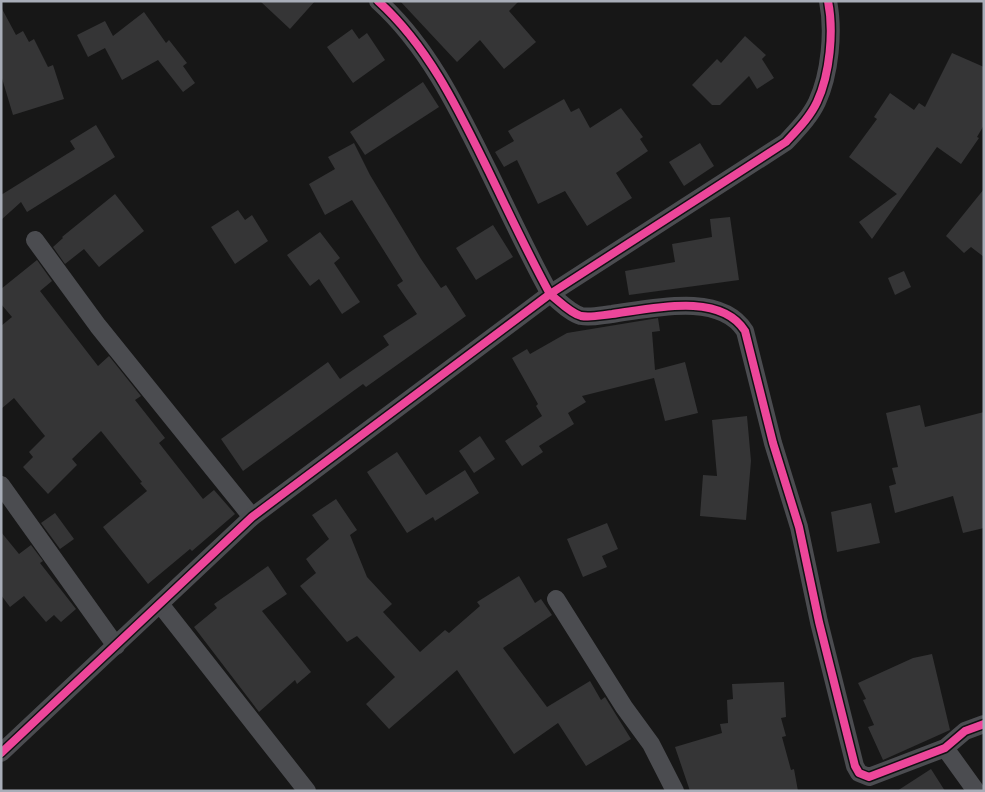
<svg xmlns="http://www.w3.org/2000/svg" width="985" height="792" font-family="Raleway,sans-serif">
  <rect width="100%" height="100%" fill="#171717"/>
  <g fill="#353536">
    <polygon points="260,1 315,1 290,29"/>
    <polygon points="400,1 519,1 509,11 536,42 504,69 480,40 457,62"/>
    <polygon points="1,7 16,35 23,31 29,42 34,39 48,67 53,65 64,99 13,115 1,75"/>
    <polygon points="144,12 166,43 169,40 187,63 183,66 195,83 183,92 158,60 122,80 105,48 88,57 77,35 105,21 113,36"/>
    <polygon points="352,29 359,39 367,33 385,60 353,83 327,47"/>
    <polygon points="745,36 766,55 762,59 774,78 757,89 749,76 720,105 712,105 692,85 717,59 721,63"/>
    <polygon points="952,53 984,67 984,125 977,137 979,138 961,164 937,147 872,239 859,222 897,194 849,157 877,119 874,117 890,93 914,110 919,103 925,107"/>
    <polygon points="423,82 439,107 365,155 350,132"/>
    <polygon points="564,99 571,112 579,108 590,128 621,108 643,137 640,139 648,151 616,173 632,198 587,226 565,191 538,204 517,160 504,167 495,152 514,141 508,131"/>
    <polygon points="96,125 115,157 27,212 21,202 1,220 1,195 75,149 70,141"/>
    <polygon points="354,143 370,175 421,259 441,288 446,285 466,316 366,387 363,384 243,471 221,439 328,362 340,379 389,345 383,336 417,314 397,285 403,281 352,200 325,215 309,184 335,169 328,157"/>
    <polygon points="700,143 714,166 684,186 669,162"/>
    <polygon points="984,189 984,257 971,247 964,253 946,236"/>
    <polygon points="115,194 144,231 99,267 84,249 65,264 53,247 63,238 62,237"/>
    <polygon points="238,210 245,220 252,215 268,241 235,264 211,227"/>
    <polygon points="730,217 739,280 629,295 625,271 675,262 672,244 712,237 710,219"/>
    <polygon points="493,225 513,257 476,280 456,248"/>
    <polygon points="320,232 340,258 334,263 360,302 342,314 319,279 310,286 287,255"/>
    <polygon points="37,260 52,281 40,291 98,366 109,356 141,396 135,400 165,438 159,443 203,499 214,490 235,514 192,551 190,549 148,584 103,527 147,491 140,483 142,482 101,431 72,459 77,465 48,494 23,467 33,457 29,452 45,436 14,398 1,409 1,326 12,317 1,304 1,289"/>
    <polygon points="904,271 911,287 895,295 888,278"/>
    <polygon points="658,318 660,331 652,332 655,370 685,362 698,413 665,421 654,378 582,396 586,402 568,413 574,424 539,446 543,452 522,466 505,441 542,416 536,406 538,404 512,358 527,349 530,354 567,333"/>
    <polygon points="920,405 925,427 984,412 984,528 963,533 953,496 895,513 889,486 896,484 892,468 898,467 886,413"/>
    <polygon points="747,416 751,461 746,520 700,516 703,475 717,476 712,420"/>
    <polygon points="480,436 495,459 474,473 459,451"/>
    <polygon points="397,452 426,495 465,470 479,493 435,521 433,517 407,533 367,472"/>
    <polygon points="336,499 357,530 350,535 367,577 392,604 383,612 420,652 445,630 449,633 480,606 477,602 519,576 535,603 541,599 552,615 503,648 547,707 590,681 601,700 605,697 631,739 586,766 558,723 514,754 457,670 389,729 366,704 395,677 357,636 347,642 300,586 316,573 306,559 329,539 312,515"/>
    <polygon points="871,503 880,543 837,552 831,512"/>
    <polygon points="55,513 74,539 60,549 41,523"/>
    <polygon points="607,523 618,549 602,556 607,567 583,577 567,539"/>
    <polygon points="1,532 19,554 31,545 43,561 40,563 76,609 61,622 54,615 46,622 24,596 10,607 1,595"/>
    <polygon points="268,566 287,594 262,611 311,672 297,684 295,680 259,712 194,627 217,608 214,604"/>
    <polygon points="932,654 950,730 883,760 868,727 874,725 863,700 866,699 858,683 913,658"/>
    <polygon points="784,682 786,717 781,718 786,736 782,737 791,770 794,769 798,791 690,791 675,747 722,733 720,724 728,723 727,700 733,699 732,684"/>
    <polygon points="931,769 945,791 897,791"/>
  </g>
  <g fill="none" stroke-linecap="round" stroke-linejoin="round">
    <g stroke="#4b4c50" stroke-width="18">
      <path d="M378 1C429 47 459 111 489 172 509 213 528 254 550 294 559 301 570 313 581 316 591 318 602 315 612 314 650 309 720 291 745 331L773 443 799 527 819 622 855 766 859 773 869 777 945 748 965 731 984 724"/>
      <polyline points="35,240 98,326 252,517"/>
      <polyline points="1,485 116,646"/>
      <polyline points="556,599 624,707 651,744 675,791"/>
      <polyline points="160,604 307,791"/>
      <polyline points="945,748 976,791"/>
      <path d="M1 753 252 517 550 294 786 142C798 129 810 117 817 102 830 74 834 31 828 1"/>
    </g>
    <g stroke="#111113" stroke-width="11">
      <g id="cycleway">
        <path d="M378 1C429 47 459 111 489 172 509 213 528 254 550 294 559 301 570 313 581 316 591 318 602 315 612 314 650 309 720 291 745 331L773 443 799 527 819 622 855 766 859 773 869 777 945 748 965 731 984 724"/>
        <path d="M1 753 252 517 550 294 786 142C798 129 810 117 817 102 830 74 834 31 828 1"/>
      </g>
    </g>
    <use href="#cycleway" stroke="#ed469a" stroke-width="8"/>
  </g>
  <rect width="985" height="792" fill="none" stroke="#a8adb8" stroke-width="5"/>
</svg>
